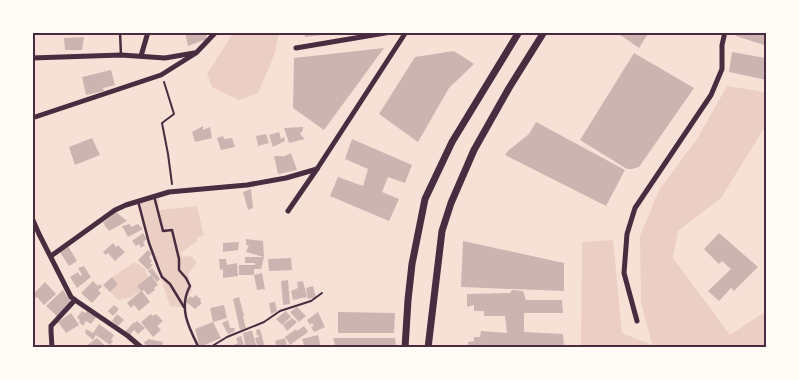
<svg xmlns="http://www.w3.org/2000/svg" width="799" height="380" font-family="'PT Sans',sans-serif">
  <rect width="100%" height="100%" fill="#f7e1d7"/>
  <g fill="#ebcfc5">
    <polygon points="233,33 279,33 274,56 258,93 239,100 212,87 207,74"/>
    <polygon points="727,86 759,91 766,94 766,125 721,198 678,231 673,258 730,335 766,311 766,347 581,347 582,242 613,240 622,333 652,345 641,302 640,236 659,190 697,139"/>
    <polygon points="159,198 159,210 197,206 204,236 197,237 197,241 181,253 182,257 191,256 197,262 188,274 192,289 185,308 170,306 137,204"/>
    <polygon points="135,262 145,269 148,277 137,286 141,290 132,297 118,300 110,292 118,284 112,277"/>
  </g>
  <g fill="#ccb4b1">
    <polygon points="205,32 207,39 188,46 185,33"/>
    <polygon points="304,32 327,32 328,34 305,37"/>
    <polygon points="616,32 649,32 639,48"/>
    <polygon points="737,32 766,32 766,37 764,45 736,36"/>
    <polygon points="84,37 82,50 65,50 64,38"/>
    <polygon points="384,48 324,130 293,108 294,58"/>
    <polygon points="454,51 474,64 449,88 418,142 379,114 415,57"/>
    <polygon points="732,52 766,58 766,80 729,72"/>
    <polygon points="634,53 694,88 639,167 632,169 627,169 580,140"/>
    <polygon points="111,70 115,85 103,88 104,91 86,95 82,77"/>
    <polygon points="536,122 625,170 606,206 505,155 509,150 529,134"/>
    <polygon points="203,126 203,130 210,127 212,138 195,142 192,132"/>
    <polygon points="303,127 303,130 300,134 305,139 289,143 284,128"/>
    <polygon points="279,132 281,139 284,137 285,141 273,147 269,135"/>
    <polygon points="266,134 269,143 258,146 256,136"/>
    <polygon points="223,136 224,139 232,138 235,147 221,150 217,138"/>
    <polygon points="92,138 100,155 75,165 69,147"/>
    <polygon points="352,139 412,165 405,183 388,177 382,192 399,199 389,221 330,196 338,177 363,186 368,169 345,159"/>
    <polygon points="291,153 297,170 278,174 274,156 283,156 283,157"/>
    <polygon points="251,189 253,208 248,210 243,192"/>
    <polygon points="116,212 127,221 109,231 103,223"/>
    <polygon points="130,224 131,227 138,224 143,229 128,237 122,226"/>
    <polygon points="143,233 147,239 143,242 145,245 141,248 139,244 136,246 132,241"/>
    <polygon points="719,233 758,267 734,291 731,288 719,301 708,291 731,269 722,261 719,264 704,249"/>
    <polygon points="246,239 263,241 264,257 261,269 254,269 254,275 239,275 239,265 255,265 255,263 245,263 245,257 264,257 246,252 249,245 246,245"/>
    <polygon points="463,241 564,263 564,291 461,287"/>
    <polygon points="239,242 238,250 223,252 223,243"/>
    <polygon points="113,243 116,247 118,245 125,252 115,261 108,253 106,255 103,252"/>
    <polygon points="68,246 77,261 69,266 60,252"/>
    <polygon points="148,250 152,254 149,257 152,261 150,263 153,265 148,270 138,260"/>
    <polygon points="291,258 292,270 269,271 268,259"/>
    <polygon points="219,259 226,259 227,265 237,263 238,276 223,278 223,269 220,270"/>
    <polygon points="84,266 91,277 77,288 70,277 78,272 80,276 82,275 78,268"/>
    <polygon points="152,268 160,279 157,282 148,271"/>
    <polygon points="262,273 265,289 257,290 254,275"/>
    <polygon points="151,275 158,285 154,288 155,290 148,295 144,290 142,291 150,302 139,311 134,305 131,308 127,303 141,291 137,286"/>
    <polygon points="112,277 118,284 110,292 103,285"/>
    <polygon points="288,280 290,304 283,305 281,281"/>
    <polygon points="93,281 98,286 100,284 102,287 98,290 101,293 92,303 81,293"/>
    <polygon points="303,281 307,297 293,300 291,291 298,288 297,282"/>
    <polygon points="45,282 56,294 44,305 37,297 35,298 32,295 32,289 35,292"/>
    <polygon points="313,286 316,297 308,299 306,288"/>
    <polygon points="63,290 71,302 57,316 46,306"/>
    <polygon points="512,290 523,291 526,300 562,300 563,313 524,313 524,332 563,334 564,347 469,348 468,342 474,341 474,337 480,337 481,331 507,333 505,316 484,316 484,311 474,311 474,305 467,307 467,294 510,293"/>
    <polygon points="195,295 201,299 200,301 202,303 195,309 186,302 190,296 193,298"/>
    <polygon points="239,297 244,316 243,317 246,328 240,330 233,299"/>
    <polygon points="275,302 277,311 271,314 269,303"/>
    <polygon points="114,305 119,309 113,316 108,311"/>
    <polygon points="224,305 227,318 213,322 210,308"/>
    <polygon points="297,307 306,316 299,322 290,312"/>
    <polygon points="88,310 96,317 91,324 86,321 83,326 79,322 80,320 77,318 82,311 85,313"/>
    <polygon points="286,311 291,317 282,325 276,319"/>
    <polygon points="318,312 325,327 314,332 311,327 314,326 312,323 310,325 307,320"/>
    <polygon points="338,312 395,313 394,333 338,333"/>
    <polygon points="71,313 79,325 66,333 58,322"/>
    <polygon points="117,314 124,320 118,326 112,321"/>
    <polygon points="151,314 153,316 156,314 163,321 157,326 161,330 153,337 141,322"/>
    <polygon points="292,318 297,322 287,331 283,325"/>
    <polygon points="228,320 230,328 235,328 234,332 228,334 222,323"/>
    <polygon points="137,321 145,328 138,334 134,330 129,336 125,332 134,322 135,323"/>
    <polygon points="213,322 221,338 200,347 195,329"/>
    <polygon points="99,324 114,335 111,340 113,341 110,345 96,335 93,340 85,333 86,329 93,333"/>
    <polygon points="304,326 308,332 290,345 285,337 296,329 297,331"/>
    <polygon points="260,329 265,348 258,348 255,338 259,337 259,335 257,336 256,330"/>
    <polygon points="250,331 252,331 257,348 246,348 243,333"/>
    <polygon points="318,335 321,347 305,348 302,339"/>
    <polygon points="241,336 245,348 236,348 234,345 238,343 236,338"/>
    <polygon points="97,338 107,348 86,348 86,346"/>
    <polygon points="285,338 287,346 277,348 275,341"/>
    <polygon points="333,338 395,338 396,348 336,348"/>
    <polygon points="148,339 163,342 161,348 145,348 146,345 144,344 145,341 147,341"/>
  </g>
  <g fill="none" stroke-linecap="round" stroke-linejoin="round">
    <g stroke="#4a2c40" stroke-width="2">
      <polyline points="164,82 174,114 162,123 168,154 172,184"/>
      <polyline points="209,348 227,337 264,322 280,311 311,301 322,293"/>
    </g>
    <g stroke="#4a2c40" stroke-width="2.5">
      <polyline points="120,32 121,55"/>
      <path d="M154 196 163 231 172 230 179 259V270L186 278 190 286C178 308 189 328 199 348"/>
      <polyline points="138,201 149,243 159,270 162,277 170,284 184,307"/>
    </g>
    <g stroke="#4a2c40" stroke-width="5">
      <polyline points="296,48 391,32"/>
      <polyline points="141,56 148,32"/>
      <polyline points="32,58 121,55 165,58 194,53"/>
      <polyline points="32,118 161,75 196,53 216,32"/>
      <polyline points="288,211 317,169 406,32"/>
      <polyline points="32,218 39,234 71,297 75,300 128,336 142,348"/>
      <polyline points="51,256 115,210 126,205 169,192 247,185 286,178 317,169"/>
      <polyline points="637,321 624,273 627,234 635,208 711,95 722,69 722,45 725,32"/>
      <polyline points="52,348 51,331 51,326 75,300"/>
    </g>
    <g stroke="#4a2c40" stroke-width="7">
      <polyline points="405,348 408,300 412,264 425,199 452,142 519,32"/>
      <polyline points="428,348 442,231 451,203 474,150 509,88 544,32"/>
    </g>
  </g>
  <rect width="799" height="380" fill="none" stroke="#fffaf5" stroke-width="68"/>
  <rect x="34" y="34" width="731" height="312" fill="none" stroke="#4a2c40" stroke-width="2"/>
</svg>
